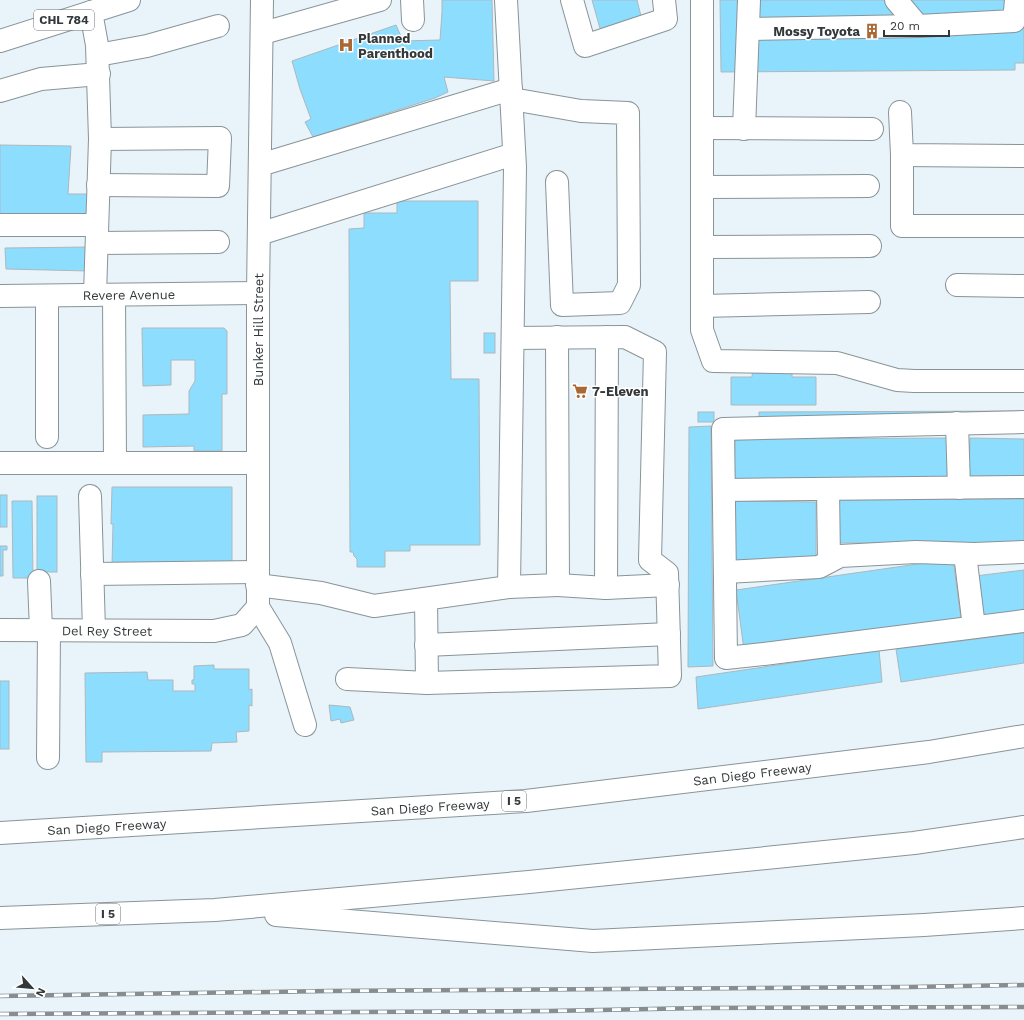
<svg xmlns="http://www.w3.org/2000/svg" width="1024" height="1020" font-family="'Work Sans',sans-serif">
  <rect width="100%" height="100%" fill="#e8f4f9"/>
  <g fill="#8cddfe" stroke="#adb8bd">
    <polygon points="442,0 492,0 494,81 444,77 448,92 435,98 313,137 305,122 311,119 300,89 292,61 396,25 403,41 440,40 442,12"/>
    <polygon points="592,0 637,0 642,20 601,32"/>
    <polygon points="720,0 1024,0 1024,63 1015,63 1015,70 721,72"/>
    <polygon points="0,145 71,146 68,194 90,194 88,216 0,217"/>
    <polygon points="397,201 478,201 478,281 450,281 451,379 479,379 480,545 410,545 410,551 385,551 385,567 357,567 357,559 354,556 353,552 350,552 349,229 364,228 364,213 397,213"/>
    <polygon points="89,247 89,271 6,269 5,248"/>
    <polygon points="142,328 224,328 227,331 227,394 222,394 222,451 194,451 194,446 143,447 143,415 189,414 189,391 195,381 195,360 171,360 171,385 143,386"/>
    <rect x="484" y="333" width="11" height="20"/>
    <polygon points="753,366 792,367 792,377 816,377 816,405 731,405 731,377 752,377"/>
    <polygon points="1024,411 1024,419 759,420 759,412"/>
    <rect x="698" y="412" width="16" height="10"/>
    <polygon points="711,426 713,666 688,667 689,427"/>
    <polygon points="950,438 951,481 734,481 735,439"/>
    <polygon points="970,438 1024,439 1024,480 969,481"/>
    <polygon points="112,487 232,487 232,565 112,566 113,524 111,524"/>
    <rect x="0" y="495" width="7" height="32"/>
    <rect x="37" y="496" width="20" height="76"/>
    <polygon points="1024,499 1024,543 835,543 836,500"/>
    <polygon points="12,501 32,501 33,578 13,578"/>
    <polygon points="730,501 816,502 816,563 729,562"/>
    <polygon points="0,546 7,546 7,550 3,550 3,576 0,576"/>
    <polygon points="953,559 961,619 744,650 736,590"/>
    <polygon points="1024,570 1024,611 981,617 975,576"/>
    <polygon points="1024,633 1024,663 901,682 896,649"/>
    <polygon points="879,650 882,682 698,709 696,677"/>
    <polygon points="214,665 214,669 249,669 249,690 252,689 252,706 249,705 249,731 236,732 237,742 212,743 211,751 102,752 102,762 86,762 85,673 147,672 148,680 173,680 173,691 195,691 195,684 192,684 192,680 194,680 194,666"/>
    <rect x="0" y="681" width="9" height="68"/>
    <polygon points="329,705 350,707 354,720 341,723 340,719 331,721"/>
  </g>
  <g fill="none" stroke-linecap="round" stroke-linejoin="round">
    <g stroke="#899498" stroke-width="24">
      <g id="minor">
        <polyline points="412,0 413,20"/>
        <polyline points="572,0 585,46 666,19 664,0"/>
        <polyline points="702,0 702,330 713,361 837,363 897,380 914,381 1024,381"/>
        <polyline points="896,0 918,26 1014,21 1016,0"/>
        <polyline points="91,12 97,45 100,139 95,295"/>
        <polyline points="748,29 918,26"/>
        <polyline points="263,33 380,0"/>
        <polyline points="98,55 147,46 218,26"/>
        <polyline points="0,91 41,79 99,74"/>
        <polyline points="512,99 581,111 628,113 629,285 620,303 562,305 557,182"/>
        <polyline points="900,112 902,155 1024,156"/>
        <polyline points="702,128 872,129"/>
        <polyline points="744,129 749,0"/>
        <polyline points="902,155 902,226 1024,226"/>
        <polyline points="260,165 511,89"/>
        <polyline points="98,185 218,186 220,138 100,139"/>
        <polyline points="702,187 868,186"/>
        <polyline points="0,225 97,225"/>
        <polyline points="259,234 514,154"/>
        <polyline points="97,243 218,242"/>
        <polyline points="702,247 870,246"/>
        <polyline points="957,285 1024,286"/>
        <polyline points="114,295 115,462"/>
        <path id="s1" d="M0 296 258 293"/>
        <polyline points="47,296 47,437"/>
        <polyline points="702,306 869,302"/>
        <polyline points="557,337 558,585 606,588"/>
        <polyline points="607,337 606,588 668,585"/>
        <polyline points="1024,422 723,429 726,658 764,654 1024,621"/>
        <polyline points="957,423 959,488"/>
        <polyline points="0,463 257,463"/>
        <polyline points="828,489 829,561"/>
        <polyline points="724,490 1024,487"/>
        <polyline points="90,496 94,630"/>
        <polyline points="965,554 974,627"/>
        <polyline points="725,572 819,567 840,556 916,552 974,554 1024,552"/>
        <polyline points="92,574 257,572"/>
        <polyline points="39,581 41,630"/>
        <polyline points="257,585 321,593 374,606 509,587 515,167 506,0"/>
        <polyline points="509,587 558,585"/>
        <polyline points="258,607 280,643 305,725"/>
        <path id="s2" d="M0 630 214 631 242 625 258 607V293L262 0"/>
        <polyline points="426,645 669,634"/>
        <polyline points="347,679 427,683 426,599"/>
        <polyline points="427,683 670,676 667,573 650,560 655,352 625,337 513,338"/>
        <polyline points="48,758 49,630"/>
      </g>
    </g>
    <g stroke="#899498" stroke-width="24">
      <polyline id="major" points="0,41 129,0"/>
    </g>
    <g stroke="#899498" stroke-width="24">
      <g id="highway">
        <path id="s3" d="M0 833 526 801 929 752 1024 736"/>
        <polyline points="276,915 593,941 924,925 1024,918"/>
        <polyline points="0,918 215,910 529,882 914,843 1024,827"/>
      </g>
    </g>
    <use href="#minor" stroke="#fff" stroke-width="22"/>
    <use href="#major" stroke="#fff" stroke-width="22"/>
    <use href="#highway" stroke="#fff" stroke-width="22"/>
    <g stroke="#868e91" stroke-width="4.5">
      <g id="rail">
        <polyline points="0,996 329,991 910,987 1024,985"/>
        <polyline points="0,1014 550,1011 701,1008 1024,1007"/>
      </g>
    </g>
    <use href="#rail" stroke="#fff" stroke-width="3" stroke-dasharray="9" stroke-linecap="butt"/>
  </g>
  <defs>
    <g id="building-bare" transform="scale(1.2)"><path d="M-4-6H4V6H1V3H-1V6H-4ZM-2.5-4.3h1.7v1.8h-1.7ZM.8-4.3h1.7v1.8H.8ZM-2.5-1h1.7V.8h-1.7ZM.8-1h1.7V.8H.8Z" fill="#aa6834" stroke="#fff" stroke-width="2.5" paint-order="stroke"/></g>
    <g id="hospital-bare" transform="scale(1.2)"><path d="M-5-5h3v3.5h4V-5h3V5h-3V1.5h-4V5h-3Z" fill="#aa6834" stroke="#fff" stroke-width="2.5" paint-order="stroke"/></g>
    <g id="supermarket-bare" transform="scale(1.2)"><path d="M-6-5.5h2.5l.6 2H6L4.5 2H-2.5L-4.4-4H-6ZM-1.5 3.2a1.3 1.3 0 1 0 .1 0ZM3 3.2a1.3 1.3 0 1 0 .1 0Z" fill="#aa6834" stroke="#fff" stroke-width="2.5" paint-order="stroke"/></g>
  </defs>
  <g fill-rule="evenodd">
    <use href="#building-bare" x="872" y="31"/>
    <use href="#hospital-bare" x="346" y="45"/>
    <use href="#supermarket-bare" x="580" y="391"/>
  </g>
  <g text-anchor="middle" dominant-baseline="central" stroke-width="3" stroke-linejoin="round" paint-order="stroke">
    <g fill="#fff" stroke="#707475" stroke-width="1">
      <rect x="34" y="10" width="60" height="20" rx="3"/>
      <rect x="502" y="791" width="24" height="20" rx="3"/>
      <rect x="96" y="904" width="24" height="20" rx="3"/>
    </g>
    <g font-size="12" font-weight="bold" fill="#33383a">
      <text x="64" y="20">CHL 784</text>
      <text x="514" y="801">I 5</text>
      <text x="108" y="914">I 5</text>
    </g>
    <g font-size="13" font-weight="bold" fill="#33383a" stroke="#fff" text-anchor="start">
      <text x="860" y="31" text-anchor="end">Mossy Toyota</text>
      <text x="358" y="38">Planned<tspan x="358" dy="15">Parenthood</tspan></text>
      <text x="592" y="391">7-Eleven</text>
    </g>
    <g font-size="13" fill="#33383a" stroke="#fff">
      <text stroke="none"><textPath href="#s1" startOffset="129">Revere Avenue</textPath></text>
      <text stroke="none"><textPath href="#s2" startOffset="544">Bunker Hill Street</textPath></text>
      <text stroke="none"><textPath href="#s2" startOffset="107">Del Rey Street</textPath></text>
      <text stroke="none"><textPath href="#s3" startOffset="755">San Diego Freeway</textPath></text>
      <text stroke="none"><textPath href="#s3" startOffset="431">San Diego Freeway</textPath></text>
      <text stroke="none"><textPath href="#s3" startOffset="107">San Diego Freeway</textPath></text>
    </g>
  </g>
  <g transform="translate(32 988) rotate(117)" stroke="#ffffff" stroke-width="3" paint-order="stroke">
  <path d="M0-3L7 15L0 10L-7 15Z" fill="#33383a"/>
  <text y="-6" font-size="11" font-weight="bold" text-anchor="middle" fill="#33383a">N</text>
  </g>
  <path d="M884 30v6h65v-6" fill="none" stroke="#33383a" stroke-width="2"/>
  <text x="890" y="30" font-size="12" fill="#33383a" stroke="#ffffff" stroke-width="3" paint-order="stroke">20 m</text>
</svg>
